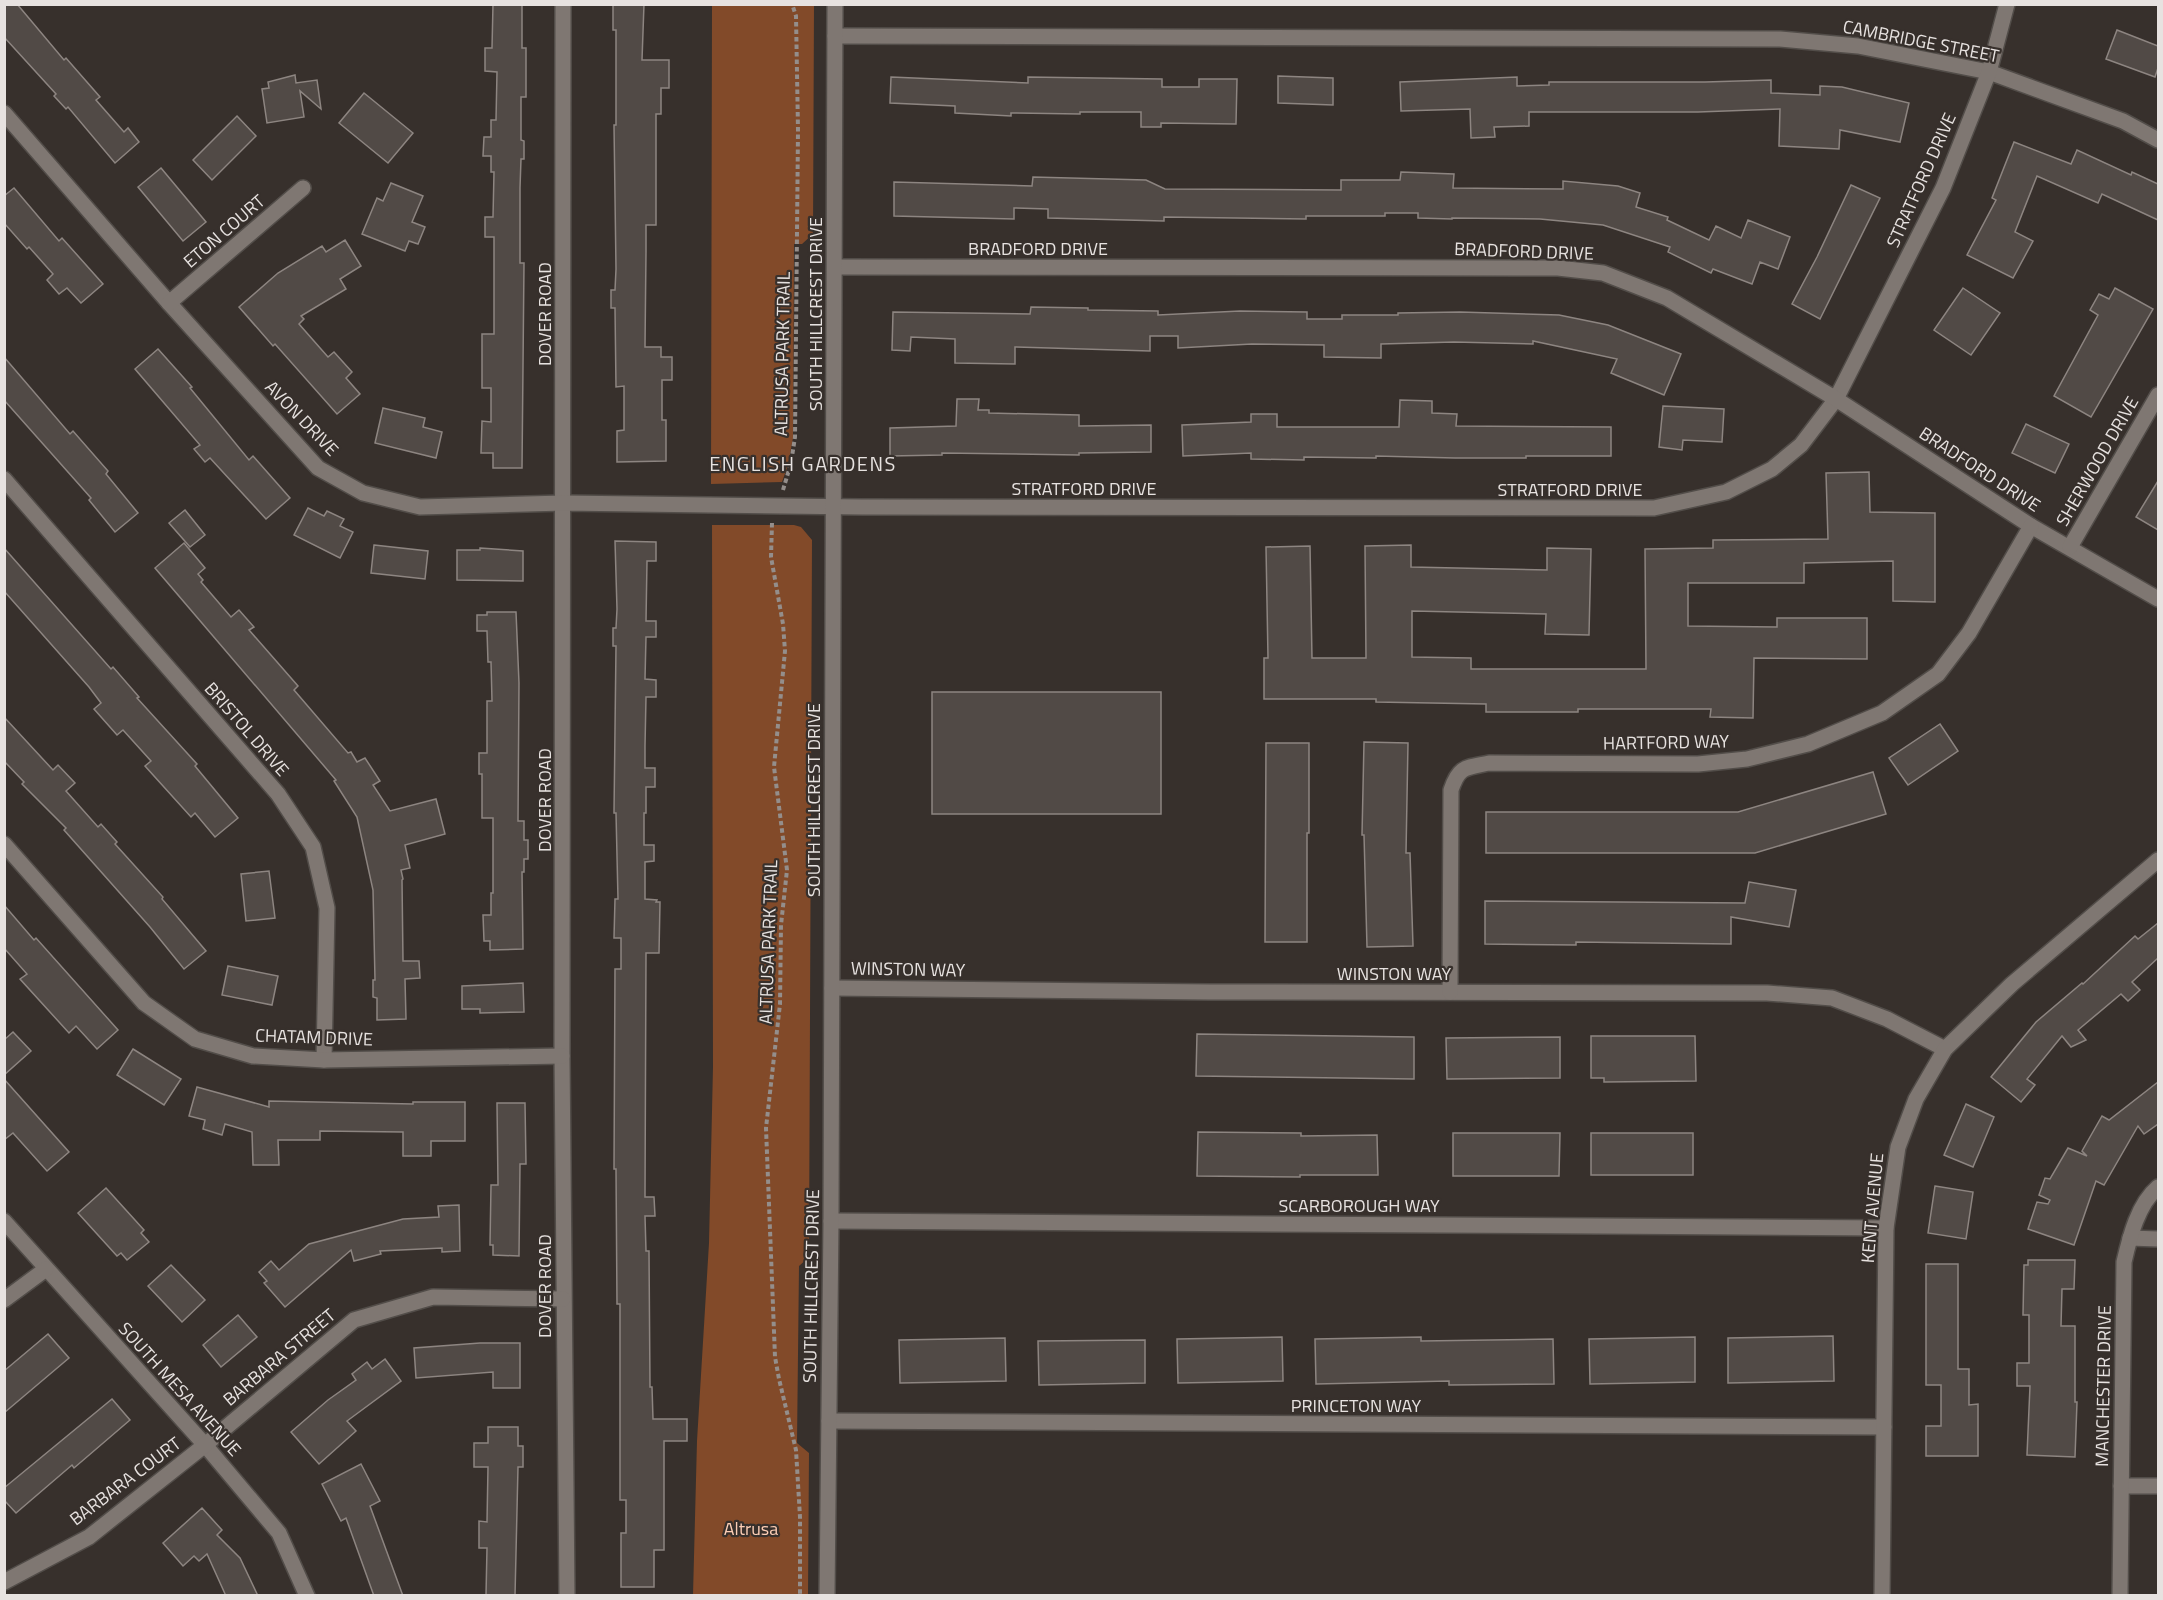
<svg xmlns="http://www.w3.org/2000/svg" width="2163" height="1600" font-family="'Titillium Web',sans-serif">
  <rect width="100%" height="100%" fill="#37302c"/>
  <g fill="#824a29">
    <polygon points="712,5 814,5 813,234 802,244 794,244 793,438 788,465 782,482 711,484"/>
    <polygon points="712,525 794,525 801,527 812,540 809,1257 799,1266 797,1443 809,1453 808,1595 693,1595 697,1441 709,1243 713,1067"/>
  </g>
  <g fill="#514a46" stroke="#8d8581" stroke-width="1.5">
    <polygon points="4,4 17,4 64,60 66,58 100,97 96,100 124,132 128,128 139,142 115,163 68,107 66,109 54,96 56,94 4,37"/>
    <polygon points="493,4 522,4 522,48 526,48 526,97 521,97 521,140 524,141 524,159 521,159 520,188 520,263 524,263 522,468 493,468 493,453 481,453 482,421 491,422 491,388 482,388 482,334 494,334 494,237 485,237 485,217 493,217 494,172 491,172 491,156 483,156 484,137 491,137 491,120 496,120 497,72 485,71 485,48 492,48"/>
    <polygon points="613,4 644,4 642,60 669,60 669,88 661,88 661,114 656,114 656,225 646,225 646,252 645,347 661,347 661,357 672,357 672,380 662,380 662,420 666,420 666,461 617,462 617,431 624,430 624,386 616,387 615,308 611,308 611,290 615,290 616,269 614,125 616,125 616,30 613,30"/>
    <polygon points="2117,30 2158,46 2158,68 2155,77 2106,59"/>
    <polygon points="295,75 296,83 317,80 321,109 300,91 304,117 267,123 262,89 269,88 268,82"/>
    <polygon points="1278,76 1333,78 1333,105 1278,103"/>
    <polygon points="891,77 1028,83 1028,77 1162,79 1162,87 1199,87 1199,79 1237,79 1236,124 1161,123 1161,127 1141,127 1141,112 1080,112 1080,114 1011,113 1011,116 955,113 955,106 890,103"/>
    <polygon points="1517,77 1517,86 1549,85 1549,82 1705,82 1771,80 1771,93 1820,95 1820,86 1842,87 1909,103 1900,142 1840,130 1839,149 1779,146 1780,109 1698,112 1529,112 1529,126 1494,127 1495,137 1471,138 1470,109 1401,111 1400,82"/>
    <polygon points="364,93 413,133 388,163 339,123"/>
    <polygon points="237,116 256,136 212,180 193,160"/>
    <polygon points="2014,142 2071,164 2077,150 2131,175 2132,172 2158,184 2158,220 2102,194 2098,203 2037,176 2015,232 2033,241 2013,278 1967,255 1996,200 1992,198"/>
    <polygon points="161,168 206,222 183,241 138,187"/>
    <polygon points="1401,172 1454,174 1453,188 1563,189 1563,181 1618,186 1640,193 1636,207 1668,217 1667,220 1709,240 1716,226 1741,238 1748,220 1790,237 1778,269 1760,262 1752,284 1713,269 1711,273 1668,252 1670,247 1603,225 1540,219 1452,218 1452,219 1418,218 1418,213 1385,213 1385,216 1306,216 1306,219 1164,217 1164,221 1048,218 1048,209 1014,208 1014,219 894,216 894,182 1032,186 1033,177 1146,180 1165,189 1341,190 1341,180 1400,180"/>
    <polygon points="391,183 423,196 412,222 425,227 418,244 409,241 405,251 362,234 377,198 383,201"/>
    <polygon points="1851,185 1880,198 1820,319 1792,304 1817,257"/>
    <polygon points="14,188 59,241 62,238 103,284 81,303 67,288 59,294 47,280 53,274 29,247 27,249 4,223 4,196"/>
    <polygon points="345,240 361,266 340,279 346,289 301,316 304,319 299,324 328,357 334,352 352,372 346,378 360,394 337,414 275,344 273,346 239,307 278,273 322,246 326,252"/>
    <polygon points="1963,288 2000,313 1971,355 1934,330"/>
    <polygon points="2115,288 2153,309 2091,417 2054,396 2098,315 2090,310 2099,294 2109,299"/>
    <polygon points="1031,307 1088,308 1088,310 1158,311 1158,315 1240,311 1307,312 1307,319 1342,319 1342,315 1398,315 1398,313 1460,312 1559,315 1608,325 1681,354 1664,395 1611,373 1617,359 1533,341 1533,344 1454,342 1381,344 1381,358 1324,357 1324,345 1252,344 1178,348 1178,336 1150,336 1150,351 1015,347 1015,364 955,363 955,339 911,337 910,351 892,350 893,312 1030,314"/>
    <polygon points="158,349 192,387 190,388 249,460 253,456 290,498 266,519 210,458 205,462 194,449 200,445 135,369"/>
    <polygon points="4,357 70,434 73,431 108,471 106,474 138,513 115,532 89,500 91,498 4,400"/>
    <polygon points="957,399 979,399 978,410 989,410 989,413 1079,415 1079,426 1151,425 1151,452 1079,453 1079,455 942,453 942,455 890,456 890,428 956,426"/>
    <polygon points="1400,400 1432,401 1432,413 1457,414 1456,426 1611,427 1611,456 1526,456 1526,458 1455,458 1376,456 1376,458 1304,457 1304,460 1251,459 1251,453 1183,456 1182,425 1251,422 1251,414 1277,414 1277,427 1399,427"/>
    <polygon points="1663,406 1724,409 1722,442 1683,440 1682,450 1659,447"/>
    <polygon points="383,408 425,418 423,427 442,432 436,458 375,443"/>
    <polygon points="2026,424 2069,444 2055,473 2012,453"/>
    <polygon points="1869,472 1870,512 1935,513 1935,602 1893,601 1893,561 1804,563 1804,583 1688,583 1688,626 1777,627 1777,618 1867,618 1867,659 1754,658 1753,718 1710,717 1711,709 1578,709 1578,712 1486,712 1486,704 1376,702 1376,699 1264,699 1264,658 1268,658 1266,547 1310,546 1312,658 1366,658 1365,546 1411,545 1411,567 1547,570 1547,548 1591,549 1589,635 1545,634 1546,614 1412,611 1412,657 1471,658 1471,669 1646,669 1645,549 1713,548 1713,540 1828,539 1826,473"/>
    <polygon points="2158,481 2158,530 2136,517"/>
    <polygon points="308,508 324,516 327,511 344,519 340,526 353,532 340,558 294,535"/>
    <polygon points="185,510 205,535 190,547 169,523"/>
    <polygon points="615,541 656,542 656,561 647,561 646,621 656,621 656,637 646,637 645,679 656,680 656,697 646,697 645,746 645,768 655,768 655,787 646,787 646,813 644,813 644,845 654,845 654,861 645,862 645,899 657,900 656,902 660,902 659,953 646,953 645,1197 654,1197 655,1216 645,1216 646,1251 649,1251 650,1387 652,1387 653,1419 687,1419 687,1441 664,1441 664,1550 654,1550 654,1587 621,1587 621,1533 626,1533 626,1500 620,1500 620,1304 617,1304 616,1169 614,1169 615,969 621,969 621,938 614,938 615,899 618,899 616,813 614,813 616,646 613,646 613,628 616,628 617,609"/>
    <polygon points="184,543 205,568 198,574 203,580 201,582 231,617 239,610 254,627 249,630 298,686 294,690 348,753 351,752 357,762 365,758 380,781 373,785 390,811 436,799 445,834 405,845 410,868 401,870 403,879 402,880 403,961 419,961 420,978 405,979 406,1019 377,1020 377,998 373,997 373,980 375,980 373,890 357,817 334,781 336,780 155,568"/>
    <polygon points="374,545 428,551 425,579 371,573"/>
    <polygon points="4,548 111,669 113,667 139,697 137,698 197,764 195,766 238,818 215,837 195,813 191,817 145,766 151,761 123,730 117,735 94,709 101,703 89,687 4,591"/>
    <polygon points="480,548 523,551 523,581 457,580 457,550 480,550"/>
    <polygon points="487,612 516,612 519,683 518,821 524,821 524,840 528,840 528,859 524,859 524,872 522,872 523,949 490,950 490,941 484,941 483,915 491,915 491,893 493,893 493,818 482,818 482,774 479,774 479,753 487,753 487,701 492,701 491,662 488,662 487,631 477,631 477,615 487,615"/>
    <rect x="932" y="692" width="229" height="122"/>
    <polygon points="4,717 53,770 58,765 75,783 66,791 98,827 101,824 117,842 115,844 163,897 162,899 206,951 184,969 150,927 64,830 66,828 22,784 24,782 4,761"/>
    <polygon points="1940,724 1958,751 1908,785 1889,758"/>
    <polygon points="1364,742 1408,743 1406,853 1410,853 1413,946 1367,947 1364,835 1362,835"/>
    <polygon points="1266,743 1309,743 1309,833 1307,833 1307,942 1265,942"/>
    <polygon points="1873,772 1886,814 1755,853 1486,853 1486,812 1738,812"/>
    <polygon points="269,871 275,918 246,921 241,874"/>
    <polygon points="1749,882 1796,890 1789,927 1731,917 1731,944 1576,942 1576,945 1485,944 1485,901 1745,903"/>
    <polygon points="4,905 34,940 36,938 118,1030 97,1049 76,1026 69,1033 20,979 27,974 4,948"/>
    <polygon points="2158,923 2158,958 2132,982 2140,990 2128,1001 2121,994 2078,1030 2086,1040 2071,1047 2062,1036 2027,1079 2035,1085 2021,1102 1991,1077 2036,1022 2082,983 2083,984 2135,936 2138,939"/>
    <polygon points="228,966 278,976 272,1005 222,995"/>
    <polygon points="523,983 524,1012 480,1013 480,1009 462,1009 462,986"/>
    <polygon points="13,1032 31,1051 4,1075 4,1040"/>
    <polygon points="1197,1034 1414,1037 1414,1079 1196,1076"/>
    <polygon points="1591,1036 1695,1036 1696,1081 1604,1082 1604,1078 1591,1078"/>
    <polygon points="1560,1037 1560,1078 1447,1079 1446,1038"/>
    <polygon points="133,1049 181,1079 164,1105 117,1075"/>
    <polygon points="4,1079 69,1152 47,1171 13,1133 4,1140"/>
    <polygon points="2158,1082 2158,1124 2144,1134 2138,1126 2104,1185 2096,1181 2074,1245 2028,1229 2037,1202 2048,1204 2050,1200 2039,1195 2045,1178 2050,1179 2068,1148 2087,1156 2082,1151 2102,1116 2109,1120"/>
    <polygon points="197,1087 269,1107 269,1101 413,1104 413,1102 465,1102 465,1141 431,1141 431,1156 403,1156 403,1132 320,1131 320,1140 278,1140 279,1165 253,1165 252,1132 225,1124 222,1135 203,1129 205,1120 189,1116"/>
    <polygon points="497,1103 525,1103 526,1164 520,1164 519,1256 493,1255 493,1245 490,1245 491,1185 498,1185"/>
    <polygon points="1966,1104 1994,1117 1973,1167 1944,1155"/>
    <polygon points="1198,1132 1301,1133 1301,1136 1377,1135 1378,1175 1300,1175 1300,1177 1197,1176"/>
    <polygon points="1453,1133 1560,1133 1559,1176 1453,1176"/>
    <rect x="1591" y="1133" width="102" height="42"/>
    <polygon points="1935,1186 1973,1192 1966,1239 1928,1233"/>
    <polygon points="106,1188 144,1230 141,1233 149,1242 127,1260 121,1253 117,1256 78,1213"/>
    <polygon points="459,1205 460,1251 442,1252 442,1248 380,1251 381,1254 354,1261 351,1250 285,1307 264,1283 267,1281 259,1272 271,1261 279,1270 309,1244 403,1219 439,1217 438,1206"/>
    <polygon points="2028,1260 2075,1260 2074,1289 2062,1289 2061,1326 2075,1326 2075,1402 2077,1402 2075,1457 2027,1455 2030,1386 2017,1386 2017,1363 2029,1363 2029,1315 2023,1315 2024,1265 2028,1265"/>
    <polygon points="1926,1264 1958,1264 1958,1369 1969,1369 1969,1405 1978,1404 1978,1456 1926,1456 1926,1426 1941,1426 1941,1385 1926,1385"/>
    <polygon points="171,1265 205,1300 182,1322 148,1286"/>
    <polygon points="238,1315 257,1337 221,1367 203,1345"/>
    <polygon points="48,1334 69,1358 4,1413 4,1371"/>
    <polygon points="1833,1336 1834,1381 1728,1383 1728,1338"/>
    <polygon points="1282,1337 1283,1381 1178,1383 1177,1339"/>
    <polygon points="1421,1337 1421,1341 1553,1339 1554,1384 1449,1385 1449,1381 1316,1384 1315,1339"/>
    <polygon points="1695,1337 1695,1382 1590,1384 1589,1339"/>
    <polygon points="1005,1338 1006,1381 900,1383 899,1340"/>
    <polygon points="1145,1340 1145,1383 1039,1385 1038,1341"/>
    <polygon points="480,1343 520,1343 520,1388 493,1388 493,1372 416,1378 414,1348"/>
    <polygon points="385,1359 401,1381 347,1421 356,1431 319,1464 291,1432 328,1400 356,1380 352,1374 367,1362 372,1369"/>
    <polygon points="112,1399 130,1420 74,1468 72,1465 16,1513 4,1500 4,1488"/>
    <polygon points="488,1427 518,1427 518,1446 523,1446 523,1467 518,1467 515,1596 486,1596 487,1548 479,1548 479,1521 487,1522 488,1467 474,1467 474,1443 488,1443"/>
    <polygon points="361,1464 380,1501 370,1506 403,1596 374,1596 346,1518 341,1521 322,1484"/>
    <polygon points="202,1508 222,1530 217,1535 240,1558 258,1596 226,1596 207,1554 199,1561 194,1556 183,1566 163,1543"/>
  </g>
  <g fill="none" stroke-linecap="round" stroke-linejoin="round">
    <g stroke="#524d49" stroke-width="18">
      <g id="minor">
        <polyline points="563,4 562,1056 567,1596"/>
        <polyline points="835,36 1780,39 1858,46 1989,72 2123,121 2158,140"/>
        <polyline points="4,113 169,303 318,468 363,493 420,507 564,503 862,507 1654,508 1726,492 1772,469 1801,445 1836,399 1943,188 1989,72 2007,4"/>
        <polyline points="835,267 1558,268 1603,273 1667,298 1836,399 2031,526 2158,599"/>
        <polyline points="169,303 303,188"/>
        <polyline points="4,479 278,794 313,847 327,908 324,1060"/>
        <polyline points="2070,547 2158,395"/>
        <polyline points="4,844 144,1003 195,1039 253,1056 324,1060 562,1056"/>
        <polyline points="832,988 1210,992 1767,993 1832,998 1887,1019 1945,1049"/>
        <path d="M1450 992 1451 790C1459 766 1465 768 1489 763L1698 764 1747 759 1808 744 1882 713 1938 674 1969 633 2031 526"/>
        <polyline points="4,1221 205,1445 279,1533 307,1596"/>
        <polyline points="831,1221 1886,1228"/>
        <polyline points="2130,1238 2158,1239"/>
        <polyline points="4,1300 46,1269"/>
        <polyline points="829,1421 1884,1427"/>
        <polyline points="2121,1486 2158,1486"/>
        <polyline points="4,1582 89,1537 205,1445 354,1320 433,1297 563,1299"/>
        <polyline points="1882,1596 1886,1228 1898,1147 1916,1099 1945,1049 2012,984 2158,860"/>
        <path d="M2120 1596 2124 1262C2130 1236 2138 1204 2158 1187"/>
      </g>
    </g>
    <g stroke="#524d49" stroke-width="18">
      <polyline id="tertiary" points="827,1596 831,1221 835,4"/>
    </g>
    <g stroke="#948e8b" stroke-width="4" stroke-dasharray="4.5 3" stroke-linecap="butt">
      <polyline points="783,490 791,463 795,437 798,130 796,16 792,4"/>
      <polyline points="772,523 771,557 783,624 785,651 774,767 787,870 781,925 780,1004 766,1128 775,1357 779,1379 796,1450 800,1517 800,1596"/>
    </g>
    <use href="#minor" stroke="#7f7772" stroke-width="15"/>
    <use href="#tertiary" stroke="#7f7772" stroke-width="15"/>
  </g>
  <g text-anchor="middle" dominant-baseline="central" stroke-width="4.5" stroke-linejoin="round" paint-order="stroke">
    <g font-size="18" fill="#e7e2e0" stroke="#37302c">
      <text transform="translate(1921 41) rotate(11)">CAMBRIDGE STREET</text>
      <text transform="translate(1921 180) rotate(-66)">STRATFORD DRIVE</text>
      <text transform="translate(224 231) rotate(-41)">ETON COURT</text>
      <text x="1038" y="248">BRADFORD DRIVE</text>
      <text transform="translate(1524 251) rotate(2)">BRADFORD DRIVE</text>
      <text transform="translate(544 314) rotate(-90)">DOVER ROAD</text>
      <text transform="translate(815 314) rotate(-90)">SOUTH HILLCREST DRIVE</text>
      <text transform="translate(782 354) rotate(-89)">ALTRUSA PARK TRAIL</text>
      <text transform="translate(302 418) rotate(46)">AVON DRIVE</text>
      <text transform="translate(2097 461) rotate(-60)">SHERWOOD DRIVE</text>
      <text transform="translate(1980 469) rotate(33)">BRADFORD DRIVE</text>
      <text x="1084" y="488">STRATFORD DRIVE</text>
      <text x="1570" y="489">STRATFORD DRIVE</text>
      <text transform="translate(247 729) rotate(49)">BRISTOL DRIVE</text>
      <text transform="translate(1666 742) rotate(-1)">HARTFORD WAY</text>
      <text transform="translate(544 800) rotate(-90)">DOVER ROAD</text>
      <text transform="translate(813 800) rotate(-90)">SOUTH HILLCREST DRIVE</text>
      <text transform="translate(768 942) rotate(-88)">ALTRUSA PARK TRAIL</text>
      <text transform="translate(908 969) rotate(1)">WINSTON WAY</text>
      <text x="1394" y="973">WINSTON WAY</text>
      <text transform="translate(314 1037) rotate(2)">CHATAM DRIVE</text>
      <text x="1359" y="1205">SCARBOROUGH WAY</text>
      <text transform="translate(1872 1208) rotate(-85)">KENT AVENUE</text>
      <text transform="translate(544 1286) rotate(-90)">DOVER ROAD</text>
      <text transform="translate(811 1286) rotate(-89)">SOUTH HILLCREST DRIVE</text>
      <text transform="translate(279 1357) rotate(-40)">BARBARA STREET</text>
      <text transform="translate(2103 1386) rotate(-89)">MANCHESTER DRIVE</text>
      <text transform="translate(180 1389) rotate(48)">SOUTH MESA AVENUE</text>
      <text x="1356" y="1405">PRINCETON WAY</text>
      <text transform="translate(125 1481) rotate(-37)">BARBARA COURT</text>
    </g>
    <g font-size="18" fill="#fdceb5" stroke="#37302c">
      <text x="751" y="1528">Altrusa</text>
    </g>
    <g font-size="20" letter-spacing="1.5" fill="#e7e2e0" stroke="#37302c">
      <text x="803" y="463">ENGLISH GARDENS</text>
    </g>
  </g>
  <rect width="2163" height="1600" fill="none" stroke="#e7e2e0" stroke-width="12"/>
</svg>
